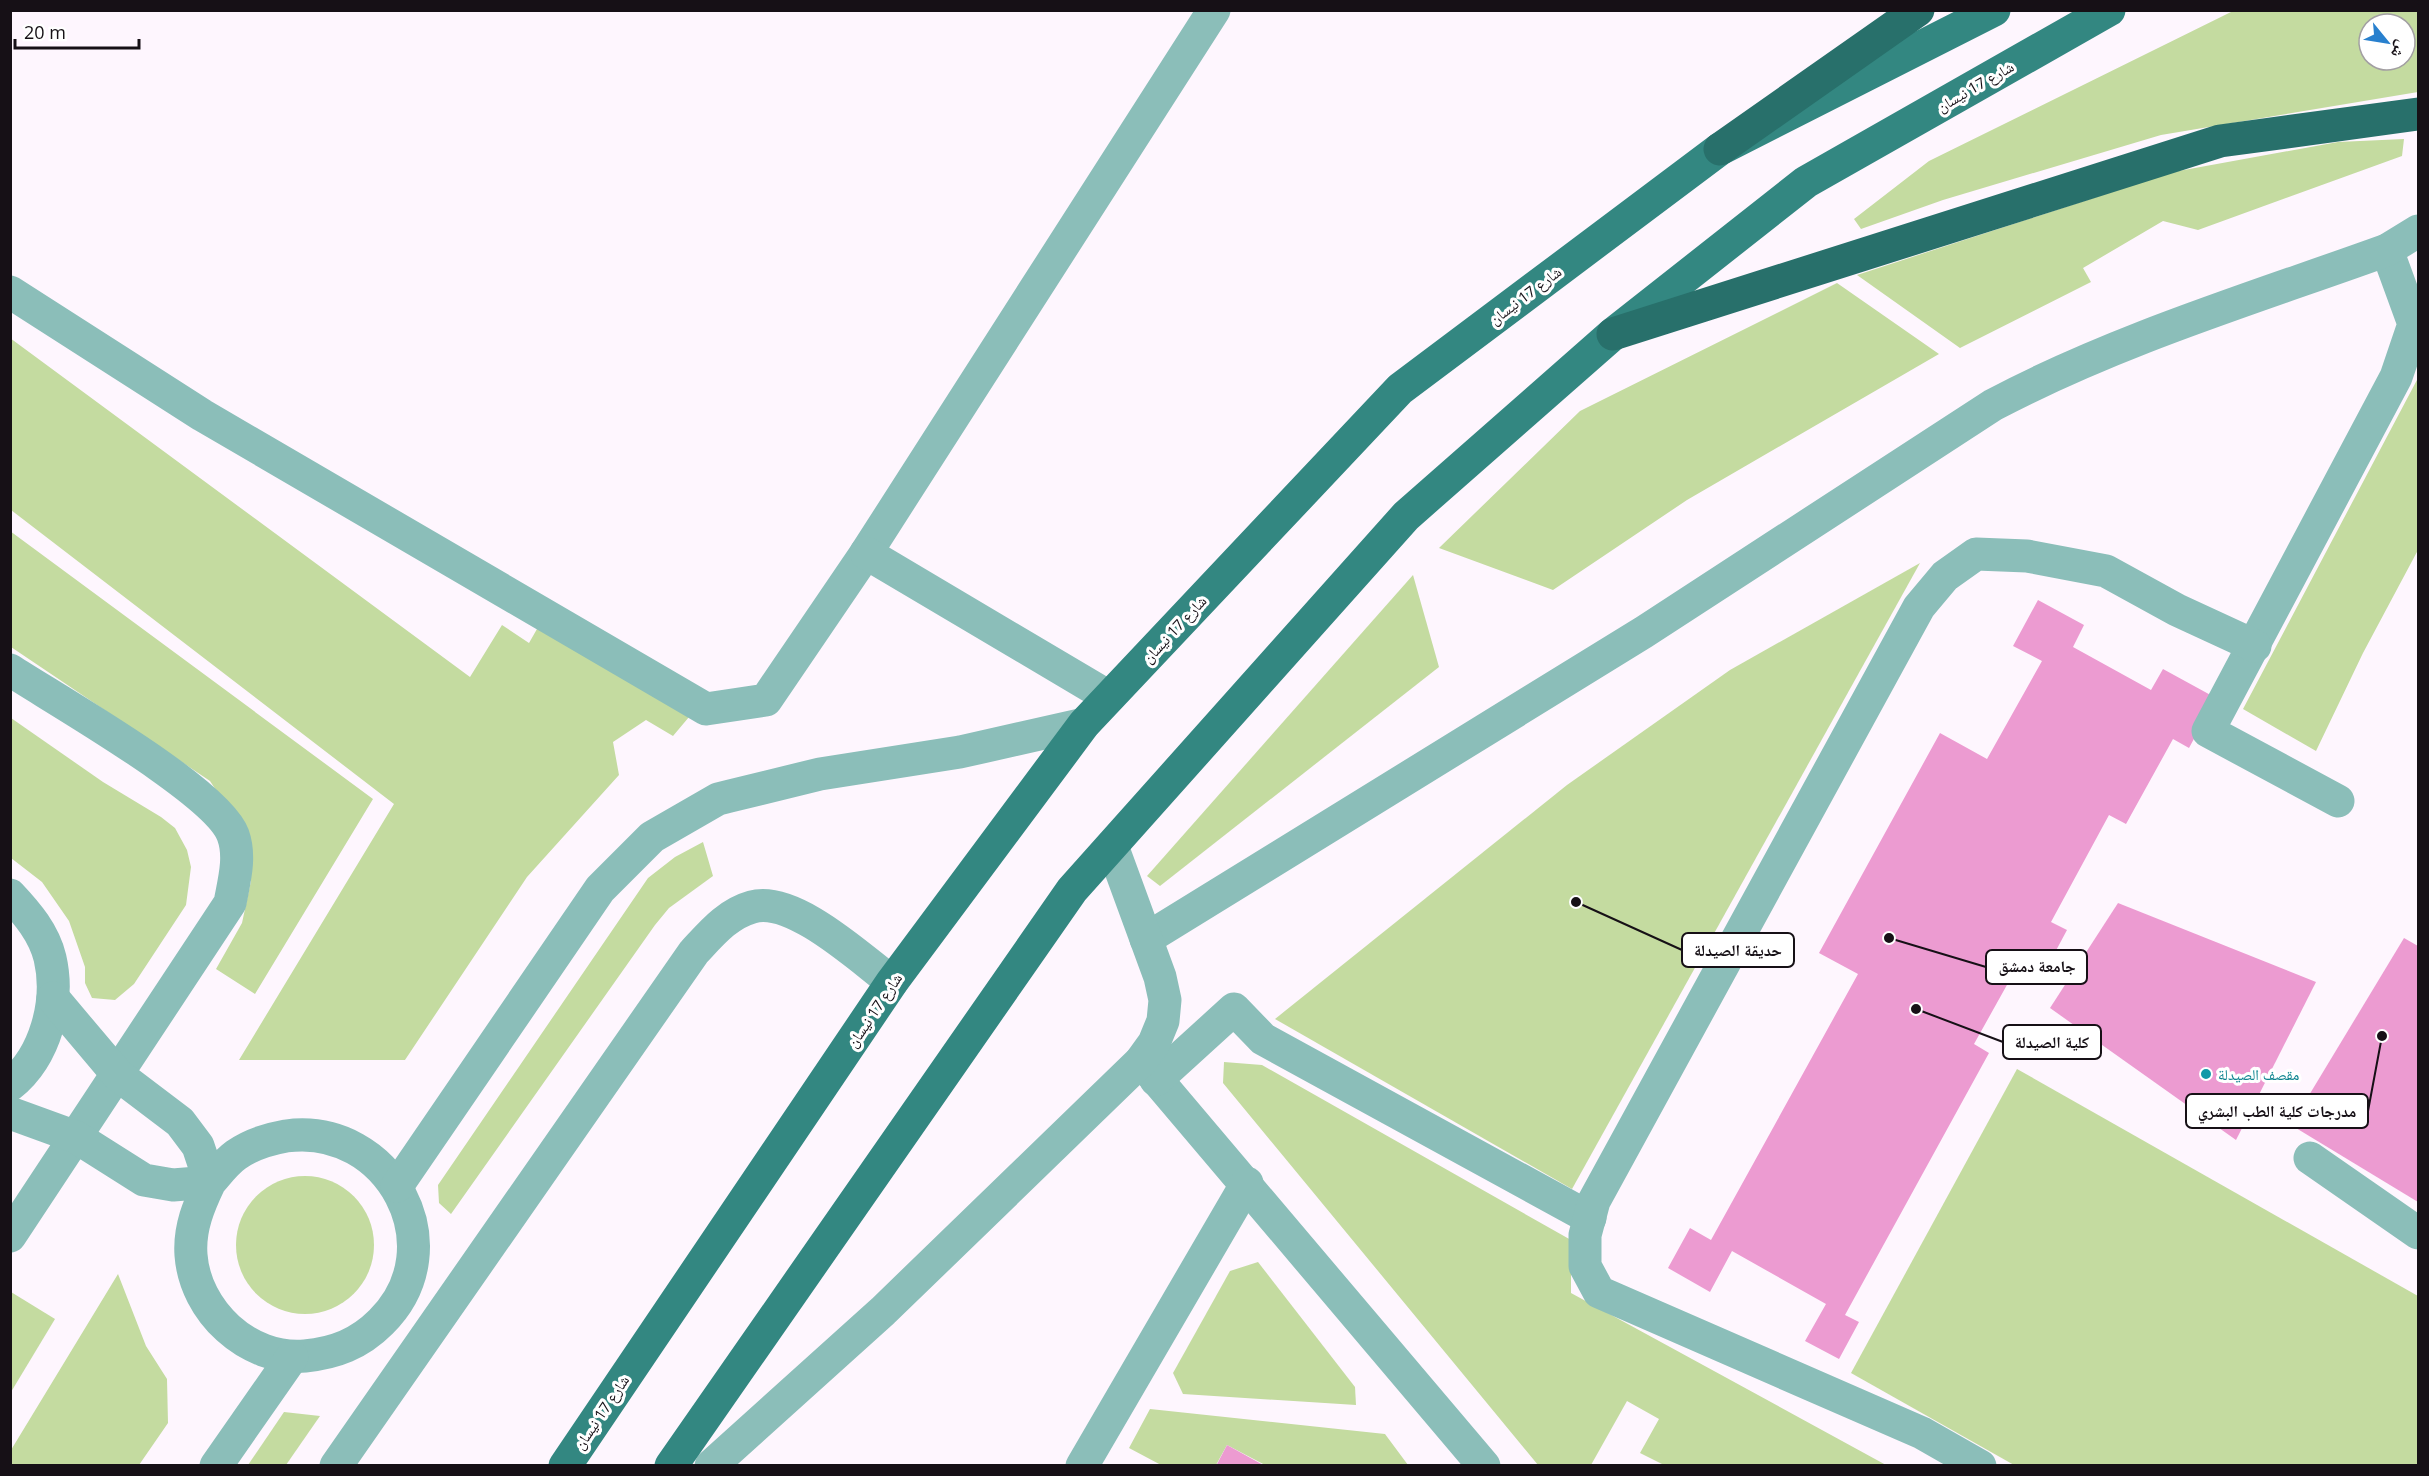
<svg xmlns="http://www.w3.org/2000/svg" width="2429" height="1476" font-family="'Open Sans','Noto Naskh Arabic',sans-serif">
  <rect width="100%" height="100%" fill="#fef6fe"/>
  <g fill="#c4dba0" fill-rule="evenodd">
    <path d="M2233 11H2418V92L2161 135 1943 200 1861 229 1854 219 1929 161ZM2369 24H2405V60H2369Z"/>
    <polygon points="2404,139 2402,156 2198,230 2163,221 2083,268 2091,282 1960,348 1857,275 2173,172 2338,142"/>
    <polygon points="1837,283 1939,354 1687,500 1553,590 1439,548 1580,411"/>
    <polygon points="10,338 470,677 502,625 529,643 541,622 689,717 673,736 646,720 613,742 619,775 527,877 405,1060 239,1060 394,804 11,510"/>
    <polygon points="2418,378 2418,550 2363,653 2316,751 2243,709"/>
    <polygon points="10,531 373,799 255,994 216,969 242,923 251,881 227,807 210,781 11,647"/>
    <polygon points="1920,563 1572,1189 1275,1019 1567,785 1730,670"/>
    <polygon points="1413,575 1439,667 1160,886 1147,876"/>
    <polygon points="11,718 103,782 161,817 175,828 187,850 191,867 186,905 134,984 115,1000 92,998 85,983 85,967 69,921 42,882 11,858"/>
    <polygon points="703,842 713,876 669,908 655,925 451,1214 439,1203 438,1185 648,878 675,857"/>
    <polygon points="1224,1062 1262,1065 1571,1240 1571,1293 1886,1465 1664,1465 1640,1453 1659,1419 1627,1401 1591,1465 1538,1465 1223,1083"/>
    <polygon points="2017,1069 2418,1296 2418,1465 2014,1465 1851,1373"/>
    <circle cx="305" cy="1245" r="69"/>
    <polygon points="1258,1262 1355,1387 1356,1405 1183,1394 1173,1373 1230,1271"/>
    <polygon points="118,1274 146,1346 167,1379 168,1423 139,1465 11,1465 11,1450"/>
    <polygon points="11,1292 55,1319 11,1392"/>
    <polygon points="1150,1409 1385,1434 1408,1465 1265,1465 1227,1445 1216,1465 1161,1465 1129,1448"/>
    <polygon points="284,1412 320,1416 286,1465 248,1465"/>
  </g>
  <g fill="#ec9bd1">
    <polygon points="2038,600 2084,625 2073,647 2151,690 2163,669 2216,698 2189,748 2173,739 2126,824 2109,815 2051,922 2067,930 2045,971 2022,958 1974,1044 1989,1053 1845,1315 1859,1322 1839,1359 1805,1341 1826,1304 1732,1251 1710,1292 1668,1268 1690,1228 1711,1240 1858,974 1819,953 1940,733 1987,759 2042,661 2013,646"/>
    <polygon points="2118,903 2316,982 2236,1140 2050,1008"/>
    <polygon points="2404,938 2418,946 2418,1202 2291,1125"/>
    <polygon points="1227,1445 1265,1466 1216,1466"/>
  </g>
  <g fill="none" stroke-linecap="round" stroke-linejoin="round">
    <g stroke="#8bbeb9" stroke-width="33">
      <polyline points="10,292 202,415 706,709 766,700 866,553 1214,10"/>
      <polyline points="866,553 1109,697"/>
      <path d="M10 670C56 700 217 791 233 835 241 857 234 881 230 903L10 1236"/>
      <polyline points="2338,801 2208,731 2396,377 2414,324 2387,250"/>
      <path d="M10 895C27 913 44 933 50 958 60 1001 46 1056 10 1085"/>
      <path d="M1146 939 1644 632 1993 405C2118 339 2254 298 2387 250L2418 231"/>
      <polyline points="1141,1061 1484,1466"/>
      <polyline points="1156,1080 1234,1009 1263,1039 1590,1218"/>
      <path d="M10 1113 76 1137 144 1180 173 1185 210 1182C218 1173 226 1162 236 1155 250 1145 269 1139 286 1136 389 1122 457 1247 381 1322 359 1344 335 1353 305 1356 248 1361 195 1311 191 1255 189 1228 199 1205 210 1182L198 1146 180 1122 118 1075 53 998"/>
      <polyline points="2310,1158 2418,1233"/>
      <polyline points="397,1186 600,889 652,837 718,799 730,796 820,774 960,752 1084,724"/>
      <polyline points="216,1466 292,1357"/>
      <path d="M336 1466 694 952C711 934 727 914 752 907 793 895 861 959 892 982"/>
      <polyline points="711,1466 883,1311 1141,1061 1154,1043 1163,1021 1165,1000 1160,977 1112,846"/>
      <polyline points="1082,1466 1247,1183"/>
      <polyline points="1980,1466 1922,1433 1599,1292 1585,1266 1585,1235 1594,1201 1919,607 1945,576 1976,554 2027,556 2106,571 2177,610 2255,646"/>
    </g>
    <g stroke="#338781" stroke-width="33">
      <polyline points="565,1466 892,982 1084,724 1400,389 1720,149 1994,10"/>
      <polyline points="671,1466 1072,890 1406,516 1613,334 1806,182 2109,10"/>
    </g>
    <g stroke="#28706b" stroke-width="33">
      <polyline points="1720,149 1918,10"/>
      <polyline points="1613,334 2220,141 2418,114"/>
    </g>
  </g>
  <circle fill="#0f9aa8" stroke="#fff" stroke-width="2" cx="2206" cy="1074" r="6"/>
  <g text-anchor="middle" dominant-baseline="central" stroke-width="6" stroke-linejoin="round" paint-order="stroke">
    <g font-size="15" fill="#161016" stroke="#fff">
      <text transform="translate(1975 86) rotate(-30)">شارع 17 نيسان</text>
      <text transform="translate(1525 295) rotate(-37)">شارع 17 نيسان</text>
      <text transform="translate(1174 629) rotate(-47)">شارع 17 نيسان</text>
      <text transform="translate(874 1010) rotate(-56)">شارع 17 نيسان</text>
      <text transform="translate(601 1412) rotate(-56)">شارع 17 نيسان</text>
    </g>
    <g font-size="15" fill="#0d838f" stroke="#fff" text-anchor="start">
      <text x="2218" y="1074">مقصف الصيدلة</text>
    </g>
  </g>
  <path fill="none" stroke="#161016" stroke-width="2" d="M1576 902L1682 950M1889 938L1986 967M1916 1009L2003 1042M2382 1036L2368 1111"/>
  <g fill="#161016" stroke="#fff" stroke-width="2">
    <circle cx="1576" cy="902" r="6"/>
    <circle cx="1889" cy="938" r="6"/>
    <circle cx="1916" cy="1009" r="6"/>
    <circle cx="2382" cy="1036" r="6"/>
  </g>
  <g fill="#fff" stroke="#161016" stroke-width="2">
    <rect x="1682" y="933" width="112" height="34" rx="6"/>
    <rect x="1986" y="950" width="101" height="34" rx="6"/>
    <rect x="2003" y="1025" width="98" height="34" rx="6"/>
    <rect x="2186" y="1094" width="182" height="34" rx="6"/>
  </g>
  <g font-size="16" text-anchor="middle" font-weight="bold" fill="#161016">
    <text x="1738" y="956">حديقة الصيدلة</text>
    <text x="2037" y="972">جامعة دمشق</text>
    <text x="2052" y="1048">كلية الصيدلة</text>
    <text x="2277" y="1117">مدرجات كلية الطب البشري</text>
  </g>
  <rect width="2429" height="1476" fill="none" stroke="#161016" stroke-width="24"/>
  <g transform="translate(2387 42) rotate(120)"><circle r="28" fill="#ffffff" stroke="#a29fa2" stroke-width="1.5"/>
  <path d="M0-4.5L10 22L0 15L-10 22Z" fill="#2880ce"/>
  <text y="-9" font-size="16" font-weight="bold" text-anchor="middle" fill="#161016">ش</text>
  </g>
  <path d="M15 39v9h124v-9" fill="none" stroke="#161016" stroke-width="3"/>
  <text x="24" y="39" font-size="18" fill="#161016" stroke="#ffffff" stroke-width="4.5" paint-order="stroke">20 m</text>
</svg>
